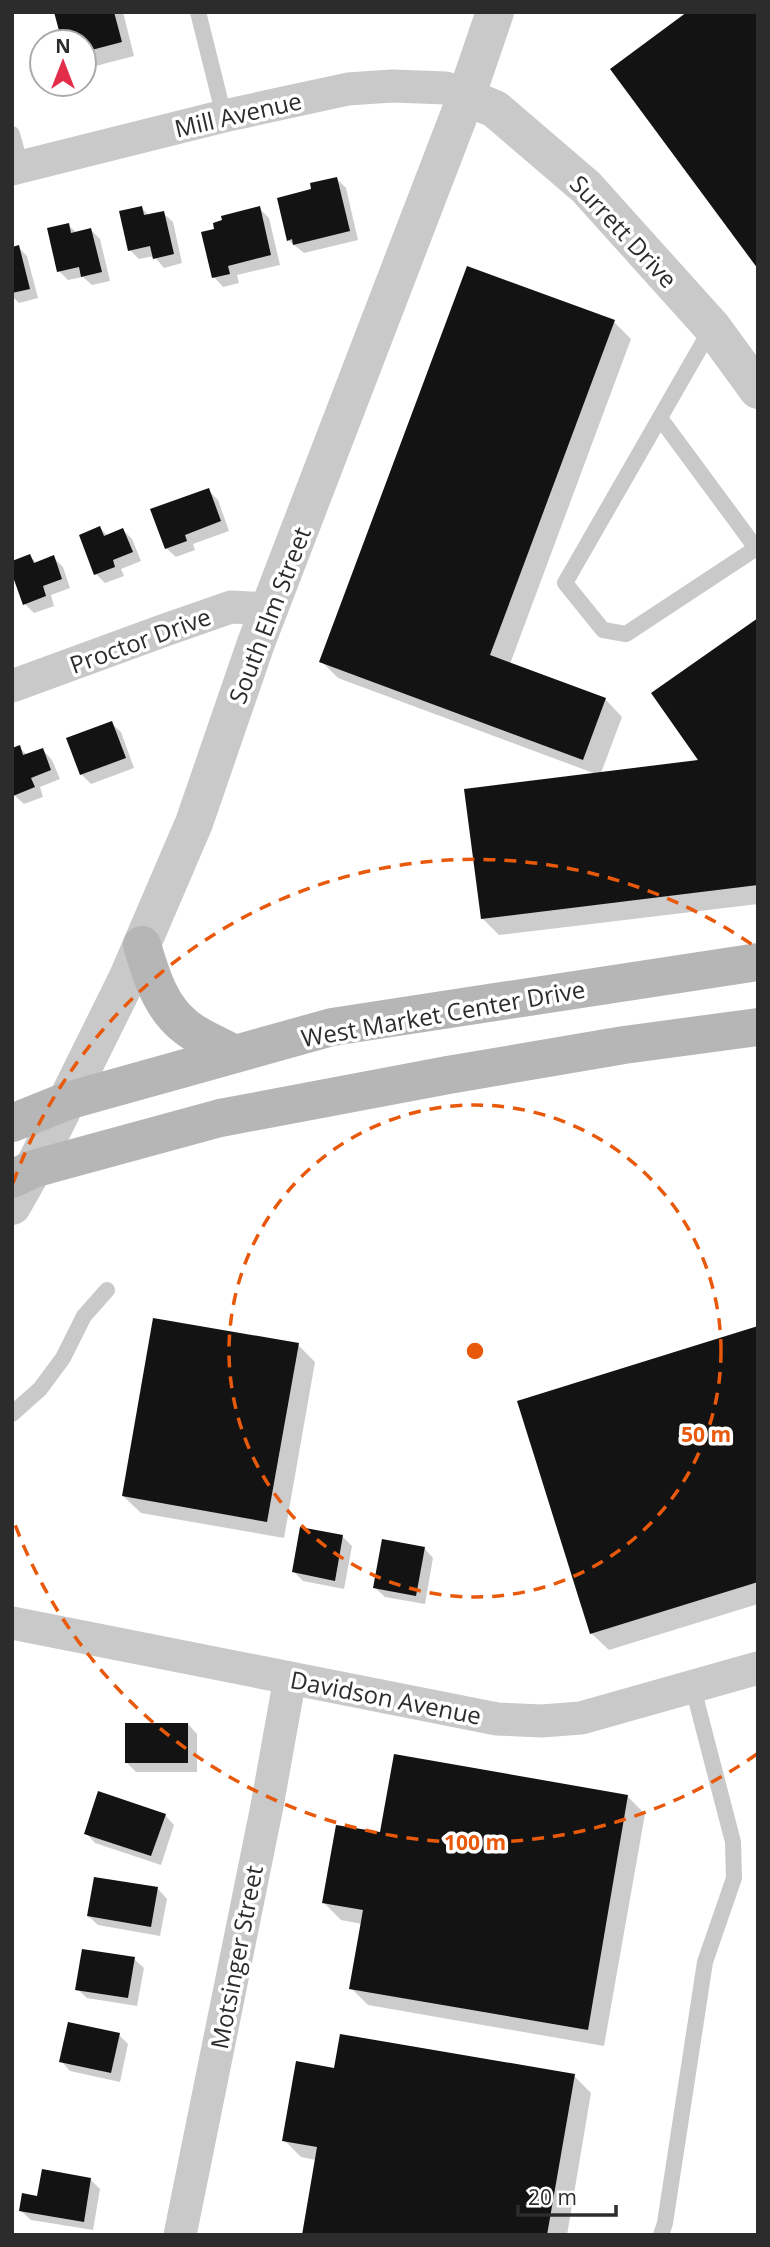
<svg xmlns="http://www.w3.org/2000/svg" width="770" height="2247" font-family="'Open Sans',sans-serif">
  <rect width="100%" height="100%" fill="#fff"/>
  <g fill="#0003">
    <polygon points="56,12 123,12 134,56 84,69 84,42 64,42"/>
    <polygon points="337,179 346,188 358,240 304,253 288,240 313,191"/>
    <polygon points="142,208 149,216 163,213 173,222 182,263 164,268 154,256 139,259 130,250"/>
    <polygon points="259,208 269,218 280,265 237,275 239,283 223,287 214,277 216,230"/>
    <polygon points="68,225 77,233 91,230 100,239 110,281 92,285 83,277 68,280 59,271"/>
    <polygon points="18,247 27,256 38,298 19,303 12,296 12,248"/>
    <polygon points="614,322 631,339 510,664 605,699 622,717 601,773 701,761 758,620 758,904 499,935 482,918 596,774 338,678 321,661"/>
    <polygon points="208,490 218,500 229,531 193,544 195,550 176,557 166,548"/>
    <polygon points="100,528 108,536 123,530 132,539 141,561 121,569 124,576 105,583 96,574"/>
    <polygon points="30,556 37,564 53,557 63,567 70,588 51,595 54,606 34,613 25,604"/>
    <polygon points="111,723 121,732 134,768 91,784 81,774"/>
    <polygon points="19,747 28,756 43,750 52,760 60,779 40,787 43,797 24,804 14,795 12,789 12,750"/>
    <polygon points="758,1328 758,1604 609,1650 591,1633"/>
    <polygon points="298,1345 315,1362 284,1538 141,1513 123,1496"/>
    <polygon points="342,1536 352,1546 344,1589 303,1581 294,1572"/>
    <polygon points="424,1548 433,1558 425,1604 385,1597 375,1588"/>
    <polygon points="188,1724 197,1734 197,1772 136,1772 127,1763"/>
    <polygon points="628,1797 645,1814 604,2046 368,2005 351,1988 362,1924 341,1920 324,1903 382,1834"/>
    <polygon points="165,1815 174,1825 161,1865 95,1843 86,1833"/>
    <polygon points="95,1879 158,1889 167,1899 160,1936 98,1925 88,1916"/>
    <polygon points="134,1959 144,1968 137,2006 87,1998 77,1989"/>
    <polygon points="119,2035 128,2044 120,2082 70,2071 61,2061"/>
    <polygon points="335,2070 574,2076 591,2093 567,2235 304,2235 316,2160 301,2157 284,2140"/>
    <polygon points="91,2180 100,2189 93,2230 31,2220 21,2211 39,2198"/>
  </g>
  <g fill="#131313">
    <polygon points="54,12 114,12 122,42 84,52 84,42 62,42"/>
    <polygon points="687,12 758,12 758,269 610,69"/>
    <polygon points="337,177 350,231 293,245 292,239 287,241 277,198 311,189 310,183"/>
    <polygon points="142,206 144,215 164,211 174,254 153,259 150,246 128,251 119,211"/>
    <polygon points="260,206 271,255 228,266 230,274 212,278 201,232 214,229 213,223 222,220 221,216"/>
    <polygon points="69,223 71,233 91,228 102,272 81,277 79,267 57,272 47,228"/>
    <polygon points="19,245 30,289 12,293 12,247"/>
    <polygon points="467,266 615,320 490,655 606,698 583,760 319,662"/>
    <polygon points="209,488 221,521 185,535 187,541 165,549 150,509"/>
    <polygon points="100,526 104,536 123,528 133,552 113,560 115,567 94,575 79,535"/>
    <polygon points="30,554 34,563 54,555 62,579 43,586 46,596 23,605 12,574 12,561"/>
    <polygon points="758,618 758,885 481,919 464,789 698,760 651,693"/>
    <polygon points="112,721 126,758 80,775 66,738"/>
    <polygon points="20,745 23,755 43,748 51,770 31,778 35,787 13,796 12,748"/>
    <polygon points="153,1318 299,1343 267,1522 122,1496"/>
    <polygon points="758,1326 758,1582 590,1634 517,1401"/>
    <polygon points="300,1527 343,1535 335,1581 292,1572"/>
    <polygon points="382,1539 425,1547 416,1596 373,1588"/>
    <rect x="125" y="1723" width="63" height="40"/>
    <polygon points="394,1754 628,1795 588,2030 349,1989 363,1910 322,1903 336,1825 380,1832"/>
    <polygon points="98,1791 166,1814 151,1856 84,1834"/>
    <polygon points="94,1877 158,1887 151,1927 87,1916"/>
    <polygon points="82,1949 135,1957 128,1998 75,1990"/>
    <polygon points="68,2022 120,2033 111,2073 59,2062"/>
    <polygon points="340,2034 575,2074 547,2235 302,2235 317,2147 282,2141 296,2061 334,2068"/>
    <polygon points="42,2169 91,2178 84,2222 19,2211 22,2193 37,2196"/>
  </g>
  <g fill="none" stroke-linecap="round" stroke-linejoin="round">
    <g stroke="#c9c9c9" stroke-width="16">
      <polyline points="198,12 224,116"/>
      <polyline points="12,134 21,167"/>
      <polyline points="712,327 565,583 603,630 626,634 758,547"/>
      <polyline points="660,418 756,548"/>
      <polyline points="12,1414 40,1389 63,1358 84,1316 107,1290"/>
      <polyline points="661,2235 665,2223 705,1962 734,1878 733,1842 693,1688"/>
    </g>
    <g stroke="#c9c9c9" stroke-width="33">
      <polyline points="12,169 224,116 348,89 392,86 446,88 466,97"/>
      <polyline points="12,686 165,630 231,607 270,609"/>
      <polyline points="12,1623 497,1719 542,1721 581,1718 758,1668"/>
      <polyline points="180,2235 267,1806 290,1678"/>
    </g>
    <g stroke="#c9c9c9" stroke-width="38">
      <polyline points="466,97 495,109 586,187 712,327 758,390"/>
      <polyline points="12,1206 33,1169 127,979 194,823 256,643 466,97 495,12"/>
    </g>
    <g stroke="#b6b6b6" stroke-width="38">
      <path d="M142 945C151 975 160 1007 186 1027 199 1038 219 1045 234 1054"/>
      <polyline points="12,1123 67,1101 332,1027 758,962"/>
      <polyline points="12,1179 33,1169 220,1118 448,1075 624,1045 758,1027"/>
    </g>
  </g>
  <g fill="none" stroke="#e8590c" stroke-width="3.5" stroke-dasharray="12 9">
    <circle cx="475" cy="1351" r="246"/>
    <path d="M757 1754A492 492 0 0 1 13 1519M13 1183A492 492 0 0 1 757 948"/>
  </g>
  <g text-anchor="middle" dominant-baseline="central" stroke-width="7" stroke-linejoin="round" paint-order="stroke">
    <g font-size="24" fill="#2c2c2c" stroke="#fff">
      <text transform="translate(238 114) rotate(-13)">Mill Avenue</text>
      <text transform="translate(624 231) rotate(47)">Surrett Drive</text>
      <text transform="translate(269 615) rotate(-69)">South Elm Street</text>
      <text transform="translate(140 640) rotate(-20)">Proctor Drive</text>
      <text transform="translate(443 1013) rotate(-10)">West Market Center Drive</text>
      <text transform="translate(386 1697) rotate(11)">Davidson Avenue</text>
      <text transform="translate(236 1957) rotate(-79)">Motsinger Street</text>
    </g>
  </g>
  <circle cx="475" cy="1351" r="10" fill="#e8590c" stroke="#fff" stroke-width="3.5"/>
  <g font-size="21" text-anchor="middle" font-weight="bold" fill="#e8590c" stroke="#fff" stroke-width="7" stroke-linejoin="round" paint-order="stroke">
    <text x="706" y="1442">50 m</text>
    <text x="475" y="1850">100 m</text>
  </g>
  <rect width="770" height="2247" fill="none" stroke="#2c2c2c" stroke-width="28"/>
  <g transform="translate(63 63)"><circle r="33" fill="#ffffff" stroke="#ababab" stroke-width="2"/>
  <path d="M0-5L12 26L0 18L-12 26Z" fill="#e32e4b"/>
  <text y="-10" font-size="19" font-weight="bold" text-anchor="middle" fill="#2c2c2c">N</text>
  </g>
  <path d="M518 2205v10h98v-10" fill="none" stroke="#2c2c2c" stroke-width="3.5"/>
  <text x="528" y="2205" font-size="21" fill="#2c2c2c" stroke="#ffffff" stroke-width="5" paint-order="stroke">20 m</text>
</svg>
